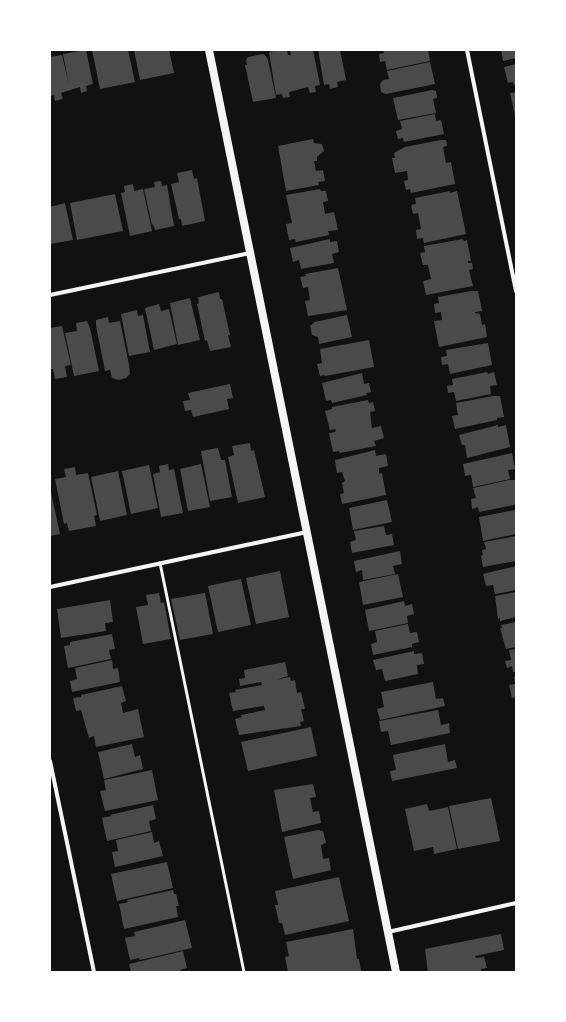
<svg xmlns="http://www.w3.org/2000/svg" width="566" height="1022" font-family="Overpass,sans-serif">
  <rect width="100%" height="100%" fill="#111"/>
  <g fill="#4a4a4a">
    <polygon points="86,50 93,84 86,86 87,91 81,93 80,87 61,93 63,99 55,101 54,95 50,96 50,57 62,55 69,85 63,54"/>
    <polygon points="92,50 128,50 135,82 100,89"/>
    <polygon points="134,50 169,50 174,73 140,80"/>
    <polygon points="278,50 287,50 288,55 291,55 290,50 313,50 320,85 315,86 316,92 310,93 308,87 289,92 290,97 283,98 282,94 276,95 269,52"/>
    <polygon points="318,50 340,50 346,80 337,82 338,87 330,89 329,84 324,85"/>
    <polygon points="383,50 428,50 430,61 387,70 385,61 380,62 379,54 384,53"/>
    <polygon points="501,50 516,50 516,58 503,61"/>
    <polygon points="263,54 266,56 268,60 276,98 253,102 245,65 247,65 246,60 248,57"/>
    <polygon points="430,62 435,84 386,94 381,92 380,84 383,80 389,79 387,71"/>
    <polygon points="516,64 516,85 514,85 513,82 508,83 504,67"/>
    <polygon points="432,90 436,91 437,98 433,99 436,113 398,120 393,98"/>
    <polygon points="516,92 516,116 515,116 510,93"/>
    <polygon points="435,114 436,121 441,120 444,134 404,142 403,138 398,139 396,131 402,129 400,121"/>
    <polygon points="313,139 314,143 322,144 324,151 317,157 317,161 314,161 316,171 323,170 325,181 318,182 319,185 286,191 278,146"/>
    <polygon points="441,140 446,140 447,146 443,147 446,163 451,162 455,184 411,193 410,189 406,190 404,181 408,180 407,171 395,173 392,158 395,158 394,153 405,147"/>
    <polygon points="192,170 194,179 197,178 205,221 182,226 181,219 179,219 171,184 179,182 177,173"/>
    <polygon points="161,181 162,186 167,185 174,226 155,230 153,224 152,225 144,189 155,187 154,182"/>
    <polygon points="133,184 134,191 143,189 152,231 130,236 121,193 125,192 124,186"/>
    <polygon points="320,189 321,191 326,191 328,201 323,202 325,214 334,212 338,230 328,231 329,235 296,242 295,239 289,240 286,224 292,223 286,195"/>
    <polygon points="450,191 450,193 457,191 466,234 424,243 423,238 417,239 416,230 421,229 418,213 413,214 411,205 416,204 415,198"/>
    <polygon points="115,194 123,231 77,240 70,203"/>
    <polygon points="65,203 73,240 50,244 50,207"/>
    <polygon points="330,239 330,242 337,241 339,252 332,254 334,263 301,269 299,260 293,262 290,248"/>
    <polygon points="463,239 464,241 467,240 471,261 468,261 468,263 472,263 473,269 469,270 473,286 426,295 423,281 431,279 428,265 423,265 420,253 425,252 424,246"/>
    <polygon points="338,268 347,310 308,316 305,301 310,300 308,287 303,288 300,277 306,276 305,274"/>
    <polygon points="471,291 478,291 482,311 475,312 475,313 480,314 482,325 485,324 487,337 439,347 434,321 442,320 441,312 435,313 434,304 439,303 438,297"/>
    <polygon points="219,292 220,299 222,299 230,335 228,335 231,347 210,351 207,340 205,341 197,304 199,303 198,297"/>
    <polygon points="190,298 200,340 178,345 170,303"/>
    <polygon points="159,304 161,311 169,309 177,344 154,350 145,308"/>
    <polygon points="137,310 138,316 143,315 150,352 129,356 121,314"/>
    <polygon points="347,315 352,337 319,344 318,337 312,335 310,326 315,322"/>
    <polygon points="108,317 109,323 120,321 129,365 130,374 126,378 119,380 112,378 110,370 105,371 96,326 96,320"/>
    <polygon points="87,321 90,328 99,371 74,376 65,333 77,331 76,323"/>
    <polygon points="62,326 71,365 65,366 67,377 55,379 53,369 50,369 50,328"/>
    <polygon points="369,340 374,367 325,376 324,375 320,376 317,364 322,363 320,349"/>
    <polygon points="488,343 492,365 450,374 448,364 442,365 441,357 447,356 446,350"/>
    <polygon points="487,372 488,374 494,372 497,385 490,386 491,394 456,401 454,392 448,393 447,386 453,385 452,379"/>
    <polygon points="362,373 364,384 369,383 371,392 366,393 367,395 332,403 331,400 326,401 322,383"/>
    <polygon points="230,384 233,398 227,399 229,409 193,417 191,410 185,411 183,401 190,400 188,393"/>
    <polygon points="493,396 500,396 504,417 497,418 497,420 455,429 452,416 458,415 456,403"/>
    <polygon points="368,400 369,403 373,402 375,411 370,412 372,428 381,426 384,438 374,441 376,446 340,453 339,451 333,452 329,433 335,432 336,429 330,430 325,411 332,409 332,407"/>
    <polygon points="498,425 498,427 506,425 510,447 467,458 465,445 462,445 459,435"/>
    <polygon points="250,443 251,451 254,450 265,497 238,503 228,457 234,455 232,446"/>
    <polygon points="218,448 221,460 225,460 232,497 210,501 201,451"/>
    <polygon points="375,450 376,456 386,454 388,466 379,468 379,474 382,473 386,495 342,504 340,494 344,493 342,483 345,481 342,472 337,473 335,460"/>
    <polygon points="512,453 515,469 508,470 510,479 473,487 471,475 465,476 463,464"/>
    <polygon points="168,464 169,470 174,469 183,513 161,517 153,474 160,472 159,466"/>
    <polygon points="201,464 210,507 188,511 180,469"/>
    <polygon points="149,465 158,508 131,514 122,471"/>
    <polygon points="75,467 76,475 88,473 97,515 94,516 96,526 69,531 67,523 64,524 55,479 66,477 64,469"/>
    <polygon points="118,471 127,515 100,521 91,477"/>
    <polygon points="509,480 516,480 516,503 514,505 479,512 478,507 472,509 471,499 476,498 473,488"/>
    <polygon points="50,488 60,534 50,536"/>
    <polygon points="387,500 392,522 353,530 349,508"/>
    <polygon points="515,510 516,534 483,541 479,517"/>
    <polygon points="384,526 386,535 392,534 394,545 352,553 350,542 356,540 354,531"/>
    <polygon points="516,536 516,561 483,567 481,556 483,555 482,550 486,549 484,542"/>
    <polygon points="400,551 402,564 393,566 395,574 363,580 362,570 356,572 354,561"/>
    <polygon points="516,566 516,590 495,594 493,585 486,586 483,574"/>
    <polygon points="280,571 289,617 256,624 246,578"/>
    <polygon points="398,574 403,597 363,605 359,582"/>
    <polygon points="241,579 251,625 218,632 208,586"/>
    <polygon points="516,592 516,617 500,621 500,618 498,619 495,596"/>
    <polygon points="159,593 161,603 164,602 171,639 143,644 136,607 148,605 146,595"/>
    <polygon points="205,593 213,634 180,640 171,599"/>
    <polygon points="110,600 113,622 105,623 106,631 61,638 57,609"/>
    <polygon points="404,601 405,606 412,604 414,614 407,616 408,623 369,631 365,610"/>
    <polygon points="516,622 516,647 506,649 500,628 502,628 501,625"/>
    <polygon points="408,624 410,633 417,632 419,642 412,644 412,647 373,655 371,644 377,642 375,631"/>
    <polygon points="112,634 115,649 109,650 111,659 68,668 64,646 70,645 70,642"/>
    <polygon points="516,649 516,672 513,672 512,666 507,668 505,661 511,660 509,650"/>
    <polygon points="414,651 414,654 422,653 424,664 417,665 418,674 385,681 382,669 376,670 373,660"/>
    <polygon points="112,660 113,669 118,668 120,682 72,692 70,681 77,679 75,668"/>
    <polygon points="285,662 288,676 275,680 290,677 291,681 295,680 297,693 301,692 305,709 301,709 304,721 300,722 301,726 239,735 235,719 242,717 241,715 265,710 264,706 233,711 229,693 236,692 235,690 262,685 261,682 240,686 239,679 245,678 244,670"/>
    <polygon points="516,676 516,697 512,698 509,685 515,684 514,677"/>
    <polygon points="433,682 436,699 443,698 445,706 380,720 377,709 384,707 381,692"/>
    <polygon points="122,686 126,701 121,703 123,713 138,709 144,737 96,747 94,736 89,738 81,710 76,711 73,698 81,697 81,695"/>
    <polygon points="438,710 441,725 449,723 450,733 391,745 388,731 381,732 379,721"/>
    <polygon points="311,727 317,756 248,771 241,742"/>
    <polygon points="132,744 135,757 140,755 143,769 104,779 98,752"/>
    <polygon points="445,744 448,762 455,760 457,768 392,781 390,771 396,770 393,755"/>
    <polygon points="152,770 158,800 105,811 100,791 106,790 104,780"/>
    <polygon points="313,784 316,797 310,798 313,812 319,811 321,823 282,832 274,790"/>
    <polygon points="491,798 500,841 458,849 449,806"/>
    <polygon points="427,804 429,811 448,807 457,849 434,854 433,847 414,851 405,809"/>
    <polygon points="153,805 156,819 149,821 151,831 107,841 102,818 111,816 110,815"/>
    <polygon points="318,830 323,831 326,843 321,845 323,859 329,858 331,870 293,879 284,837"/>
    <polygon points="152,832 154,843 159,841 163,856 115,867 112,852 118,851 116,840"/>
    <polygon points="167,862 173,888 117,901 111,874"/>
    <polygon points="339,877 349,921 285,935 282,923 279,923 275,905 278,905 275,891"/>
    <polygon points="173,890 174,894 176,894 179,906 176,906 178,917 124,929 119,904 128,902 127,900"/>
    <polygon points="185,920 192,948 140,960 139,958 130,960 125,938 135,936 134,932"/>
    <polygon points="353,929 357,959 359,959 361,971 288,972 285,957 289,956 286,942"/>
    <polygon points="501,934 504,950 475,956 476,958 484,957 487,968 481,969 481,972 428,972 425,949"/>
    <polygon points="183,951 187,968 180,970 181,972 131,972 129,964"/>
  </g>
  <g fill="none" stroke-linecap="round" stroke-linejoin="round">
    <polyline stroke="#f5f5f5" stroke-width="3" points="160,563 244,972"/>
    <g stroke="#f5f5f5" stroke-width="4">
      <polyline points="467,50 516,291"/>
      <polyline points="50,295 250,253"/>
      <polyline points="50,587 307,532"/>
      <polyline points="50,761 94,972"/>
      <polyline points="388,932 516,903"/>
    </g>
    <polyline stroke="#f5f5f5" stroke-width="8" points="209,50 396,972"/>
  </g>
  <rect width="566" height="1022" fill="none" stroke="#ffffff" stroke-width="102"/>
</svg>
